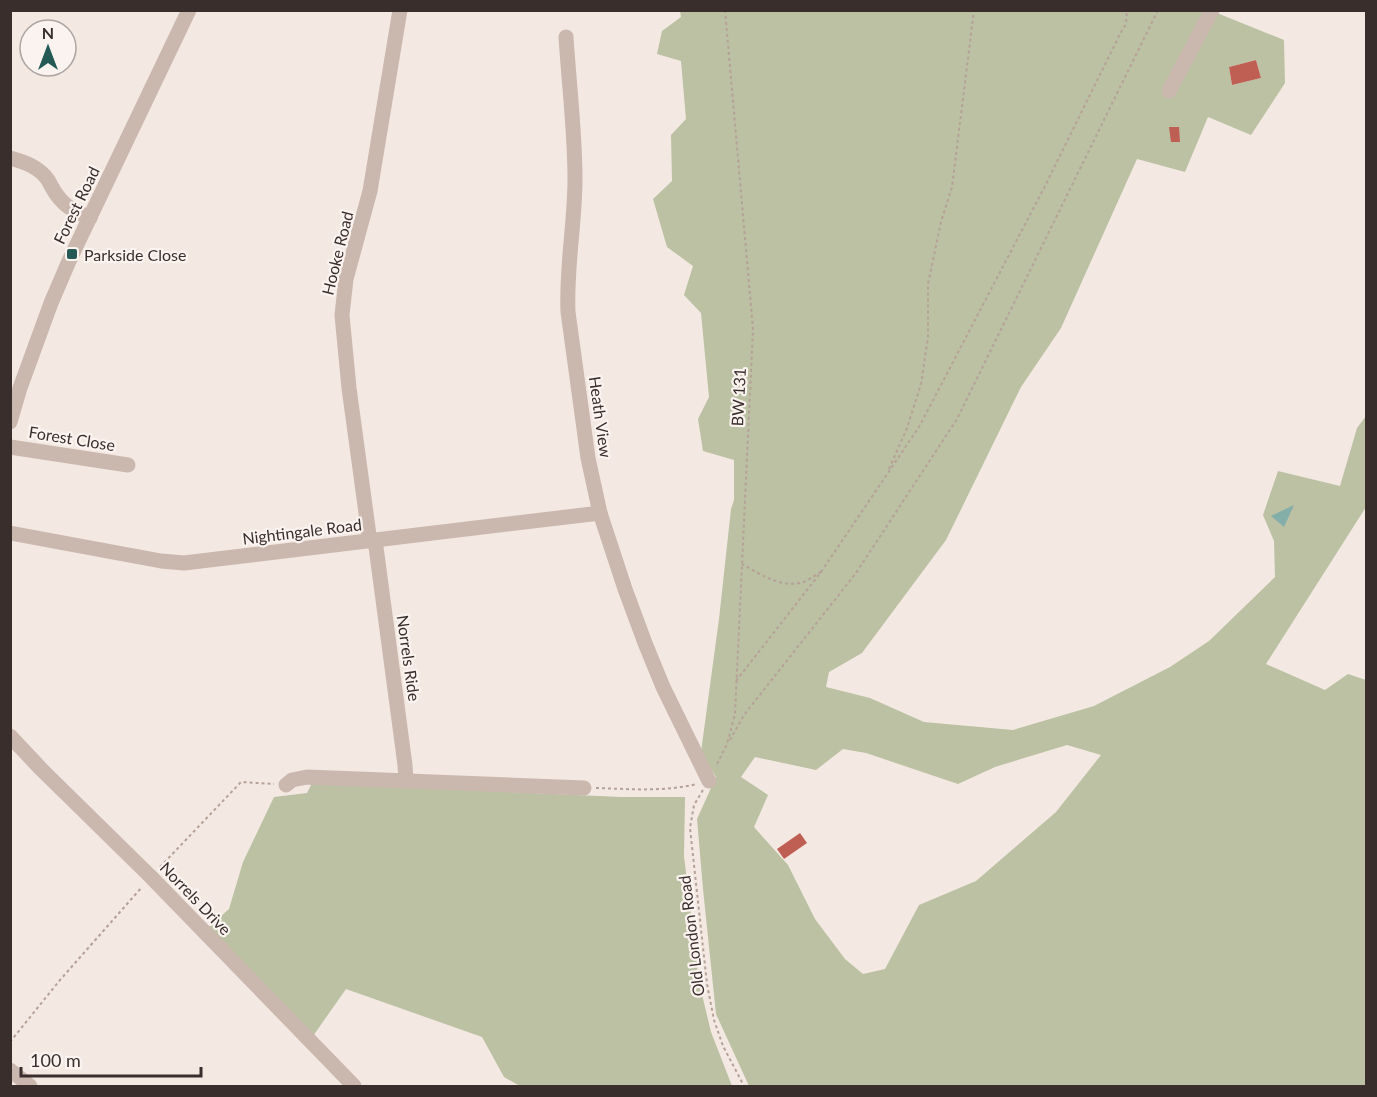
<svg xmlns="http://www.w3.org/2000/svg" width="1377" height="1097" font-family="Lato,sans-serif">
  <rect width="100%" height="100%" fill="#f3e9e2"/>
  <g fill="#bbc1a2" fill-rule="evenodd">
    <path d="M680 11H1212L1284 40 1285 83 1251 135 1208 117 1185 172 1137 159 1061 328 1021 387 946 540 862 653 829 672 826 687 870 698 924 722 1013 730 1094 706 1170 667 1209 641 1275 577 1274 541 1263 515 1278 471 1340 486 1357 428 1366 416V507L1266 664 1325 690 1348 674 1366 680V1086H749L716 1014 703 889 697 819 716 777 701 752 719 619 731 509 734 500V460L703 451 698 419 709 397 701 313 684 295 693 266 667 247 653 199 672 181 671 135 686 119 681 61 657 54 662 31 681 17ZM1256 60 1261 78 1232 85 1229 67ZM1067 745 1101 755 1056 812 976 881 919 905 885 969 863 974 845 959 815 919 788 865 754 827 768 795 741 777 755 757 816 770 843 749 866 753 958 784 995 767Z"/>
    <polygon points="312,783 621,797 685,797 684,856 699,982 711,1032 732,1086 520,1086 504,1077 482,1037 346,989 313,1036 209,927 229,909 243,862 274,797 307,793"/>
  </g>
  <polygon fill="#83aeaa" points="1294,505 1284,527 1271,516"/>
  <g fill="#bf5f54">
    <polygon points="1256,60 1261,78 1232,85 1229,67"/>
    <polygon points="1169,127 1179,127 1180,142 1171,142"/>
    <polygon points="800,833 807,843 784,859 777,849"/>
  </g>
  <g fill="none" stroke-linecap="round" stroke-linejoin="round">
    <g stroke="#b6a198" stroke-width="2" stroke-dasharray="3 3" stroke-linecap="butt">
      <polyline points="889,469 907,428 921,384 928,337 928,284 941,222 952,187 974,10"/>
      <polyline points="821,572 919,427 1044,188 1120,34 1126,24 1127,10"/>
      <path d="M736 681 821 572C815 575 807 582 800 583 779 587 760 574 742 564"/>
      <polyline points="730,740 744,715 856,573 957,419 1158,10"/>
      <polyline points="717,764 727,744 735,714 753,329 725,10"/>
      <path d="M596 788C630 789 664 792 697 784"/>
      <polyline points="703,790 694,805 690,828 707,984 714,1020 723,1046 744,1086"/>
      <polyline points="160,867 241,782 274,784"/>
      <polyline points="10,1042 60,980 142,887"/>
    </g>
    <g stroke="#cab7ae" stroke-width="15">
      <polyline points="400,10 370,191 346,279 342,315 349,388 369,535 376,547 405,765 406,781"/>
      <path d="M566 37C569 84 575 132 575 179 575 223 566 267 568 312L588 458 600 513 625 589 645 643 663 687 709 781"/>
      <polyline points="1169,91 1212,10"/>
      <path d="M10 158C25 162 39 167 48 180 52 187 55 194 61 200 68 209 80 213 90 218"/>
      <polyline points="10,422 20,388 51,303 69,261 189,10"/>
      <polyline points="10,447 128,465"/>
      <polyline points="10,533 161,561 184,563 600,513"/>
      <polyline points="10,736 41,769 151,877 354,1086"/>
      <polyline points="286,785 292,780 307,777 584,788"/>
      <polyline points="10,1070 30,1086"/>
    </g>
  </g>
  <rect fill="#245955" stroke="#faf3ef" stroke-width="2" x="66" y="248" width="12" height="12" rx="3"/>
  <g text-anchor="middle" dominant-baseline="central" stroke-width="4.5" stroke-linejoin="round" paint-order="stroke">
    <g font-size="16" fill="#3a2e2c" stroke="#faf3ef">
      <text transform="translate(76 205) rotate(-64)">Forest Road</text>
      <text transform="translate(337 253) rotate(-76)">Hooke Road</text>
      <text transform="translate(738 397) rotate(-87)">BW 131</text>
      <text transform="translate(601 417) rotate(82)">Heath View</text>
      <text transform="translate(72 438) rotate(9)">Forest Close</text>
      <text transform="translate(302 531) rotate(-7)">Nightingale Road</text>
      <text transform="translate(409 658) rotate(82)">Norrels Ride</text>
      <text transform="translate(196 898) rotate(46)">Norrels Drive</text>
      <text transform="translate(691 936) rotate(-97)">Old London Road</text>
    </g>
    <g font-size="16" fill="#3a2e2c" stroke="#faf3ef" text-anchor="start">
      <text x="84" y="254">Parkside Close</text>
    </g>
  </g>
  <rect width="1377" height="1097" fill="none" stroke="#3a2e2c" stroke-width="24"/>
  <g transform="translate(48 48)"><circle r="28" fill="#faf3ef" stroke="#ada4a1" stroke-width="1.5"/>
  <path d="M0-4.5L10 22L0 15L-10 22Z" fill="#245955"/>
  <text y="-9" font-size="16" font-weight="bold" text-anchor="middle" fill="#3a2e2c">N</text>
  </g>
  <path d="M21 1067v9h180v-9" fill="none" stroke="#3a2e2c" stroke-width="3"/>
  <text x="30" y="1067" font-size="18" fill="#3a2e2c" stroke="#faf3ef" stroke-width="4.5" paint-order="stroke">100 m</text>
</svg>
